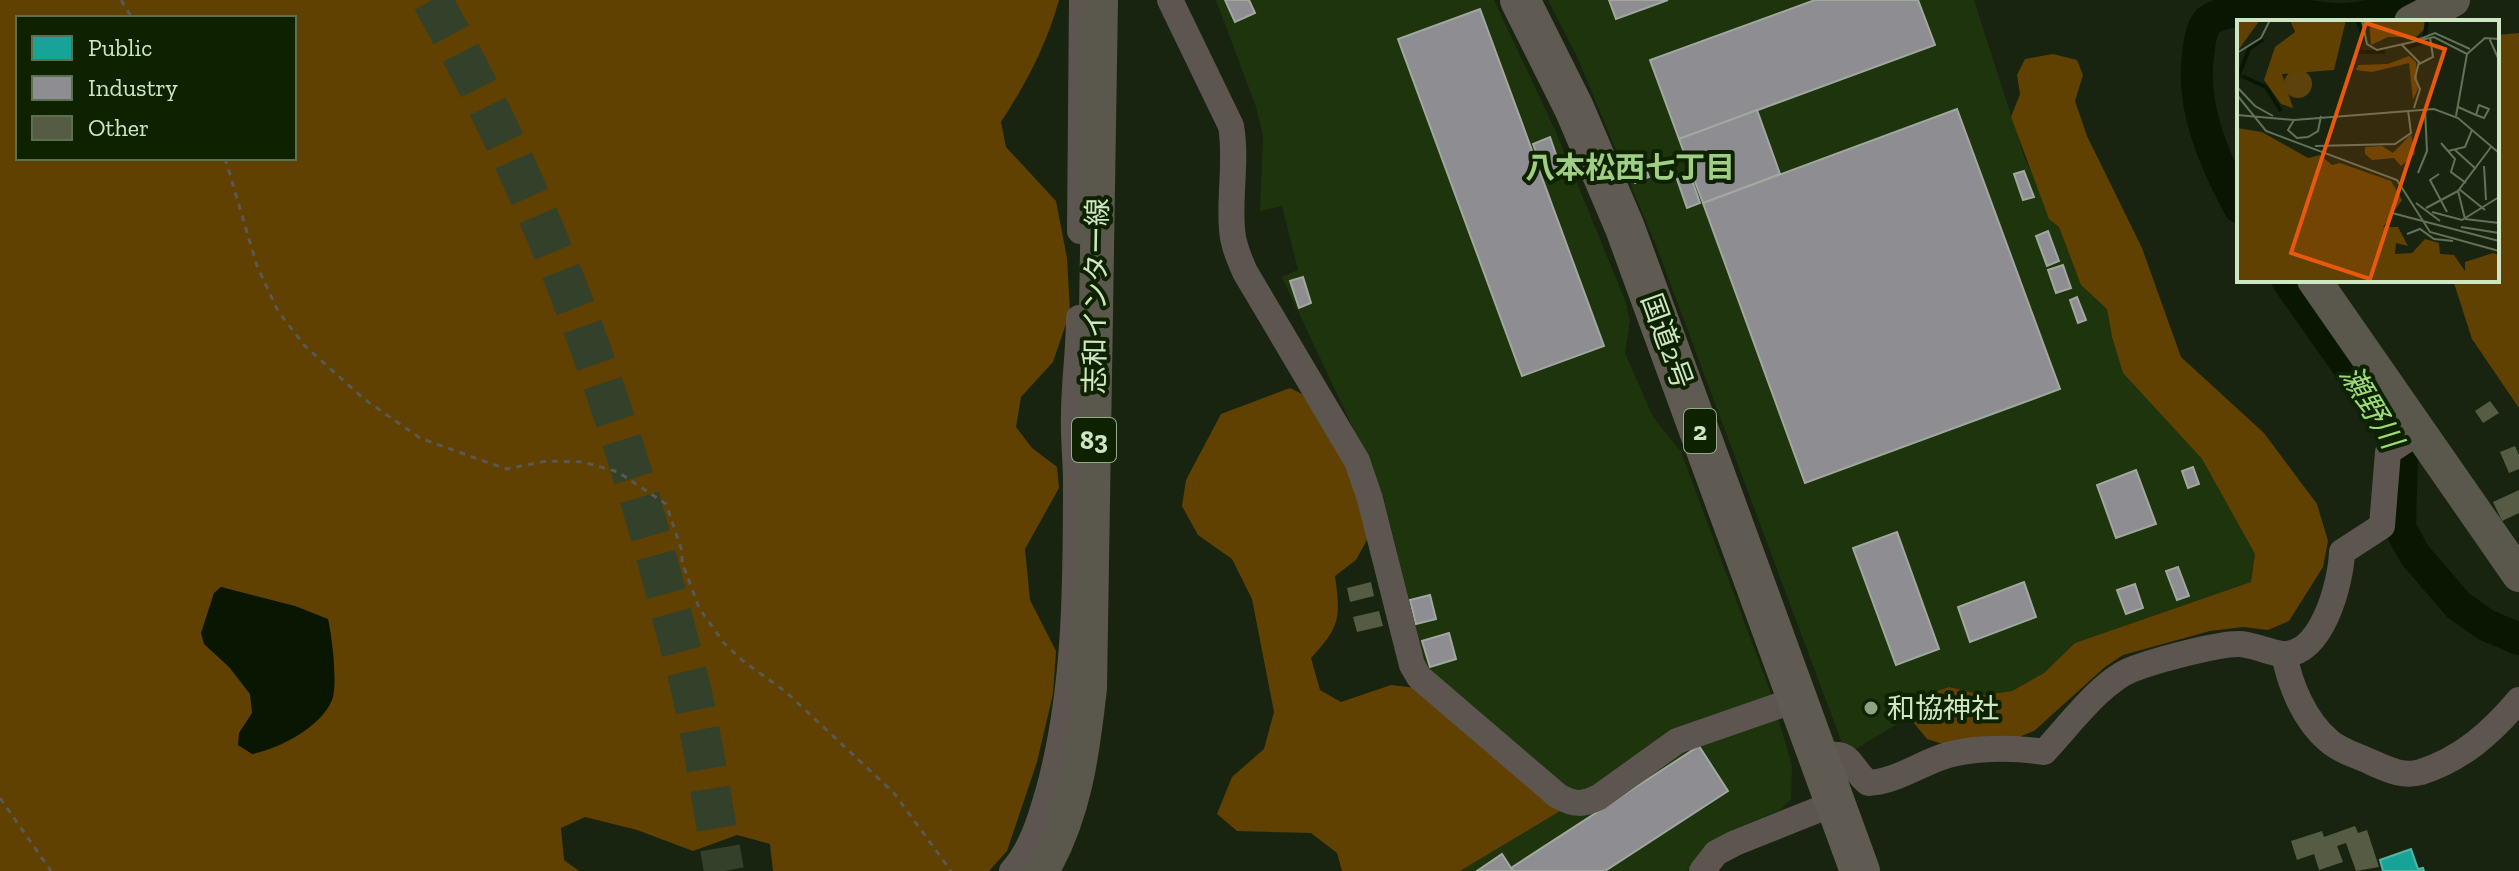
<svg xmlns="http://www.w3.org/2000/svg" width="2519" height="871" font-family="'Zilla Slab','Noto Sans JP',serif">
  <rect width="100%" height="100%" fill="#18240f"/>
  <g fill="#1e340d">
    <polygon points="1216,0 1494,0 1556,132 1625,300 1630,321 1625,353 1653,417 1681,452 1773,699 1596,789 1570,794 1426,668 1384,499 1369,462 1282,277 1298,270 1282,206 1260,211 1263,136 1256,107"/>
    <polygon points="1548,0 1974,0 2025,159 2059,227 2081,284 2107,309 2112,337 2123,373 2202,459 2255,554 2251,583 2075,643 2044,673 2012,691 1984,695 1949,687 1914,699 1909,717 1852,751 1843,746 1657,248 1578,59"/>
    <polygon points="1778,718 1792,766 1791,799 1780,810 1729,831 1710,845 1687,871 1460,871 1562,810 1682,748"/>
  </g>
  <g fill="#604102" fill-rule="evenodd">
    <path d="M0 0H1059C1046 46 1027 82 1001 122L1006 147 1056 201 1067 258 1070 312 1053 362 1021 397 1016 427 1032 448 1057 467 1059 488 1025 549 1030 600 1056 651 1053 694 1037 762 1007 851 989 871H773L770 844 737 835 693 851 637 830 585 817 561 828 564 860 579 871H0ZM18 18H294V158H18Z"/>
    <polygon points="2519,33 2519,408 2472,339 2453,280 2497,280 2497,35"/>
    <polygon points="2053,54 2077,60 2083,75 2075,101 2087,136 2142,248 2181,357 2264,433 2317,504 2328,541 2323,567 2289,621 2268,630 2243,627 2210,631 2123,655 2105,667 2034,731 2007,742 1946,745 1927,739 1909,717 1914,699 1949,687 1984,695 2012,691 2044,673 2075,643 2251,582 2255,554 2202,459 2123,373 2112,337 2107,309 2081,285 2059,227 2049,219 2011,117 2020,94 2017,75 2025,59"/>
    <path d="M1290 388 1308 397 1350 467 1368 538 1356 560 1335 576C1341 618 1340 627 1311 658L1320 690 1341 702 1391 685 1417 688 1562 810 1460 871H1342L1337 853 1311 833 1237 831 1217 814 1232 777 1264 749 1274 712 1252 599 1232 559 1198 535 1182 506 1186 480 1221 414Z"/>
  </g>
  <path fill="#091602" d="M221 587 295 606 328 619C332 635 338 686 332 700 321 727 279 749 252 754L238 745 239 733 252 713 250 694 229 667 204 644 201 633 214 593Z"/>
  <polygon fill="#17a398" stroke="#4eb7a5" stroke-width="2" points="2411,849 2418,869 2423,868 2424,871 2383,871 2380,860"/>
  <g fill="#8d8d92" stroke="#a1a8a0" stroke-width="2">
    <polygon points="1225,0 1249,0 1255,13 1235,22"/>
    <polygon points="1609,0 1668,0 1616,19"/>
    <polygon points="1815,0 1918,0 1935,45 1679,139 1650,60"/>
    <polygon points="1480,9 1604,346 1522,376 1398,39"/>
    <polygon points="1957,109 2060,389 1805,483 1703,203"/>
    <polygon points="1757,110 1780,174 1703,203 1679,139"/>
    <polygon points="1550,137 1563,175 1547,181 1533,144"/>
    <polygon points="1644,164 1649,177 1635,183 1630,169"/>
    <polygon points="2024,171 2034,197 2023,200 2014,174"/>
    <polygon points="1690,174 1700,203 1687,208 1677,179"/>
    <polygon points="2048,231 2059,261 2047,266 2036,236"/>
    <polygon points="2063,265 2071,288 2056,293 2048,270"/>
    <polygon points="1303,277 1311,303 1299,308 1290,281"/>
    <polygon points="2077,297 2086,320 2078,323 2070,300"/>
    <polygon points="2193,467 2199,484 2188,488 2182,471"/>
    <polygon points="2136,470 2156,524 2116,538 2097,485"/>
    <polygon points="1897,532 1939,649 1896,665 1853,548"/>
    <polygon points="2178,567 2189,596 2177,600 2166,571"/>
    <polygon points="2024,582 2036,617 1970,642 1958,607"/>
    <polygon points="2135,584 2143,608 2126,614 2117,590"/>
    <polygon points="1430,595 1436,619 1416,624 1410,600"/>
    <polygon points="1449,633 1456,659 1430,667 1422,641"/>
    <polygon points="1699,746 1728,791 1605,871 1513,871 1511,868"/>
    <polygon points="1502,854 1513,871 1477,871"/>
  </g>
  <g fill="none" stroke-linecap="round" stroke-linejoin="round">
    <g stroke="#091602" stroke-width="32">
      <path d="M2239 207C2215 161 2191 109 2198 56 2199 46 2201 28 2208 21 2236 0 2304 18 2339 19 2362 20 2385 12 2403 0"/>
      <polyline points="2287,280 2390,426 2402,453 2400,528 2415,555 2458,605 2486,625 2519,639"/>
    </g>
  </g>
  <g fill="#555c43">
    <polygon points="2490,401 2499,413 2483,423 2475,411"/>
    <polygon points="2515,446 2519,455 2519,469 2509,473 2500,452"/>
    <polygon points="2519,490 2519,513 2502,521 2493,502"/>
    <polygon points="1371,582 1374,596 1350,602 1347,588"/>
    <polygon points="1379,611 1383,626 1357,632 1353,617"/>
    <polygon points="2355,826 2358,833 2367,830 2379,867 2356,871 2346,843 2337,846 2343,862 2319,870 2314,854 2297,860 2291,841 2322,831 2324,837"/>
  </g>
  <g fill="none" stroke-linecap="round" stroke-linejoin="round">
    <path stroke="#33412a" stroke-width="40" stroke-dasharray="40 20" stroke-linecap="butt" d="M432 0C537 187 614 391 667 597 676 633 687 668 694 703 706 759 714 815 724 871"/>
    <g stroke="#5a5851" stroke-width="3" stroke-dasharray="6 6" stroke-linecap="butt">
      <polyline points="121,0 132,18"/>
      <polyline points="225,158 257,266 278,311 304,345 364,399 420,438 506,469 547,461 583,462 618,472 666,504 682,551 682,562 699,608 724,643 743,661 786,692 894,793 951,871"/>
      <polyline points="0,798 51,871"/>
    </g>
    <g stroke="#5d5650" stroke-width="26">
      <path d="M1170 0 1231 126C1237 160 1229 195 1232 229 1233 245 1239 258 1245 272L1357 461 1370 499 1412 665 1419 677 1558 796C1574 805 1583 805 1599 797L1677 741 1798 699"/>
      <polyline points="1080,231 1082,0"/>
      <path d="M2284 654C2290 685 2304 720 2329 741 2340 751 2359 756 2373 763 2389 770 2403 777 2421 772 2462 759 2492 732 2519 700"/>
      <path d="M1818 758C1852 747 1847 765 1868 783 1893 782 1915 767 1939 758 1967 747 2014 747 2044 752 2068 727 2101 681 2133 669 2154 661 2219 643 2240 644 2254 645 2268 652 2282 654 2322 657 2341 582 2342 552L2382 526 2388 452 2420 431"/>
      <path d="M1012 871C1032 849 1041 817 1049 789 1076 690 1076 584 1076 482 1076 459 1073 437 1074 415 1074 383 1079 350 1079 318"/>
      <polyline points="1702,871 1716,853 1735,843 1835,803"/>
    </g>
    <g stroke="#5a574c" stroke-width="34">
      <polyline points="2411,22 2453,0"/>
      <polyline points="2314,280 2519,575"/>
      <path d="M1042 871C1075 815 1083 752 1090 688L1101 0"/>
    </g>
    <polyline stroke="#5f5b52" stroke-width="40" points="1520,0 1574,108 1625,228 1860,871"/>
  </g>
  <circle fill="#8fa283" stroke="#0e2200" stroke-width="3" cx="1871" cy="708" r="8"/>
  <g text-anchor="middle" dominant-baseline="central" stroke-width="8" stroke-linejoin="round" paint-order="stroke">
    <g fill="#0e2200" stroke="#95ab88" stroke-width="2">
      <rect x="1684" y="409" width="32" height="44" rx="6"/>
      <rect x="1072" y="418" width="44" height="44" rx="6"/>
    </g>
    <g font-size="26" font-weight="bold" fill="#cfe6c2">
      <text x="1700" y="431">2</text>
      <text x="1094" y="440">83</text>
    </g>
    <g font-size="28" fill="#cfe6c2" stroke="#0e2200">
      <text transform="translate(1096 296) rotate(-89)">志和インター線</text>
      <text transform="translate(1667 341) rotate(70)">国道2号</text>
    </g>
    <g font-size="28" fill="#cfe6c2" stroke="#0e2200" text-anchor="start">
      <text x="1887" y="708">和協神社</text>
    </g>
    <g font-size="30" font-weight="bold" fill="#a1ce85" stroke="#0e2200">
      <text x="1630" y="168">八本松西七丁目</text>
    </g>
    <g font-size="30" font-style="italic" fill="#9dd976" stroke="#0e2200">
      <text transform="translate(2371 407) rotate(59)">瀬野川</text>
    </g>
  </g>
  <g transform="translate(2237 20)">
    <rect width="262" height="262" fill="#18240f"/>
    <path d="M47 64a14 14 0 1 1 28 0a14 14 0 1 1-28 0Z" fill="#5e420d"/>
    <path d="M0 0H23L0 32ZM53 0H109L97 50 45 54 56 88 44 84 27 60 38 27 58 12ZM132 0H189L190 7 179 17H151L134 25ZM172 36 179 42 181 69 176 80 172 43 135 52 119 50 121 45 151 44ZM0 108 25 112 71 138 83 135 95 145 103 143 154 161 165 180 146 207H161L171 226 159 223 158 234 175 233 188 219 202 223 203 234 217 235 228 251V242L256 233 262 235V262H0ZM174 114 178 134 164 146 157 138 135 140 128 134V127L145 126 156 133Z" fill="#604102"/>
    <path fill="none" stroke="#091602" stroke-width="4" d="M120 0 126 16 121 32H148M169 28 187 22 190 0M5 56 29 67 44 91M0 60 12 29 26 19"/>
    <path fill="none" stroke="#617257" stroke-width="2" d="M125 0 130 24 140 30 197 17 230 34 248 18 262 19M252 18 262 40M180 20 198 13 233 29M165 25 182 42 178 58 183 69 177 88M0 33 24 18 33 0M182 44 196 37 193 17M0 67 18 86 36 96M0 75 29 111 160 160 193 212 262 231M221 87 239 95 247 98 252 89 242 85 239 95M0 95 57 100 197 89 221 98 262 133M219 96 230 34M57 100 51 110 60 118 71 117 81 111 84 96M204 123 218 139 214 152 229 163M78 126 158 124 174 113 171 90M218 130 239 149M211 131 228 127 235 110M247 146 249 180M181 153 190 131 188 89M202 154 193 160 210 192M222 169 248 190M179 183 203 201M189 188 221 171M195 192 225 200 262 177M155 193 262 221M228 199 221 171 254 127M228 199 262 203M224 207 262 213M170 214 183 209 197 219 216 221"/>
    <path fill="#e8590c" fill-opacity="0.15" stroke="#e8590c" stroke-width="4" d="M129 3 208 29 133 259 54 233Z"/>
    <rect width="262" height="262" fill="none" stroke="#cfe6c2" stroke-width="4"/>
  </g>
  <rect x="16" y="16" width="280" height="144" fill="#0e2200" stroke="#5b704e" stroke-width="2"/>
  <rect x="32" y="36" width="40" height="24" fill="#17a398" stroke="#5b704e" stroke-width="2"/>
  <text x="88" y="56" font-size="24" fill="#cfe6c2">Public</text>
  <rect x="32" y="76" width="40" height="24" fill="#8d8d92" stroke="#5b704e" stroke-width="2"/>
  <text x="88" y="96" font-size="24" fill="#cfe6c2">Industry</text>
  <rect x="32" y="116" width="40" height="24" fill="#555c43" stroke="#5b704e" stroke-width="2"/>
  <text x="88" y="136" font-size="24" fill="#cfe6c2">Other</text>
</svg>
